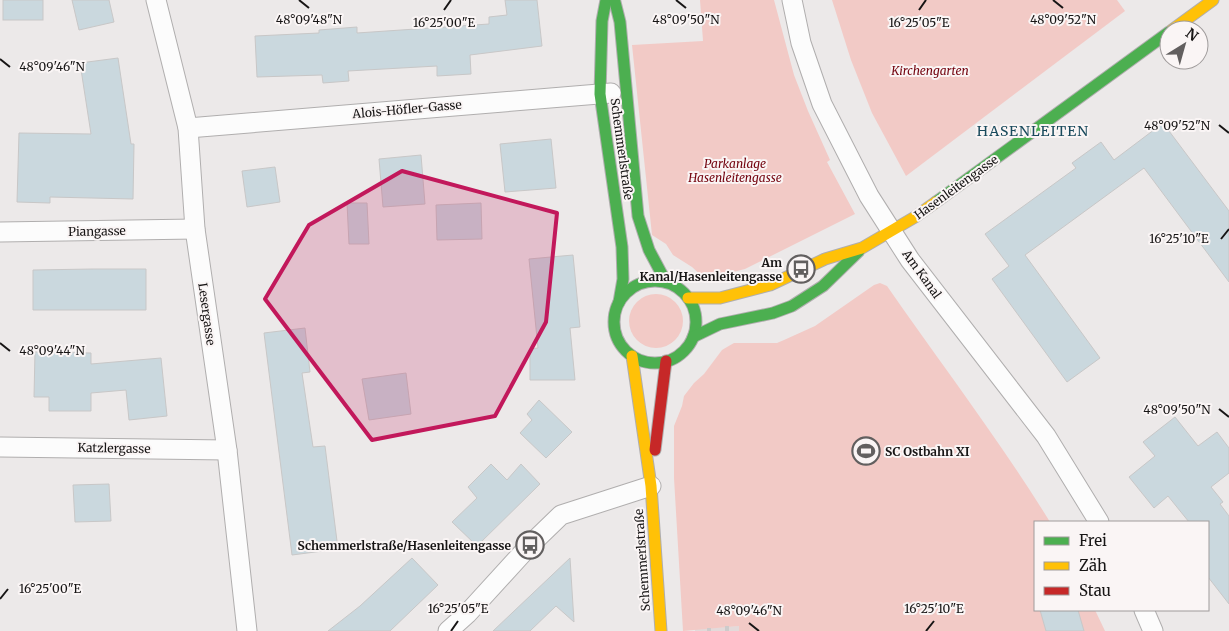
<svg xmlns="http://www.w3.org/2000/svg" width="1229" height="631" font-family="Merriweather,serif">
  <rect width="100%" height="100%" fill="#ece9e9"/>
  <polygon fill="#e3dada" points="739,626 739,631 695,631 695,629"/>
  <g fill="#f2cac6">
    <polygon points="700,0 774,0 794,75 808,111 830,160 827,162 855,214 745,269 705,279 692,267 673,255 666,244 652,235 632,45 703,41"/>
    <polygon points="832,0 1117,0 1125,11 906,176 872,113 851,60"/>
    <path d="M880 283 887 286C942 365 1000 441 1050 522H1035V610H1095L1105 631H739V626L683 631 674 478V426L682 406 684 396 694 383 704 374 722 350 727 347 734 343H777L784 340 815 326 874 285Z"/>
    <circle cx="656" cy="321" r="27"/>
  </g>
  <g fill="#cad8de" stroke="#c8c7c7">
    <rect x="3" y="0" width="40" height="20"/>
    <polygon points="72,0 109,0 114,22 79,30"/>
    <polygon points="505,0 537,0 542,46 470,55 471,74 437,76 437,66 348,71 349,81 323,83 322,75 257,77 255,36 319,33 319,30 357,27 357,33 489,24 489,17 507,15"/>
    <polygon points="118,58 131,144 134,144 133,199 50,197 50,203 17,202 19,133 91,134 80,63"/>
    <polygon points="1163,123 1229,211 1229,282 1144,168 1025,255 1100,358 1067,382 992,279 1009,266 985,234 1076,168 1072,163 1101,142 1114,160"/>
    <polygon points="551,139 556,188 505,192 500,144"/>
    <polygon points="421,155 425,204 383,207 379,159"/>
    <polygon points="275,167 280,202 247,207 242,171"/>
    <polygon points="347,203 367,203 369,244 349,244"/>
    <polygon points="481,203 482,239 437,240 436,205"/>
    <polygon points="573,255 580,327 570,328 575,380 530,380 530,349 538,348 529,259"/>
    <polygon points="93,269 146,269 146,310 33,310 33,270"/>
    <polygon points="305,328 310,372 302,373 313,447 325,446 338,549 292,555 264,333"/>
    <polygon points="35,352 91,353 91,364 161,358 167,416 129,420 126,390 91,393 91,411 49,411 49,397 34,397"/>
    <polygon points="406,373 411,414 369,420 362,379"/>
    <polygon points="539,400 572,432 546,458 520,433 532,420 527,414"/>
    <polygon points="1175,417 1198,446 1217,432 1229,448 1229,473 1211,487 1223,502 1220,504 1229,516 1229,604 1208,577 1208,522 1189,522 1168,496 1154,508 1129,477 1155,456 1143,442"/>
    <polygon points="491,464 507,480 521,464 540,484 477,546 452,522 477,498 468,487"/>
    <polygon points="109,484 111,521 75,522 73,485"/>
    <polygon points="412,558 438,585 390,631 328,631 360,606"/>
    <polygon points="570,558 574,622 556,606 530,631 493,631"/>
    <polygon points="1040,610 1078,610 1084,631 1046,631"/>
  </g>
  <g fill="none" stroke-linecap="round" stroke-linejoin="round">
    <g stroke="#b0aeae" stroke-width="21">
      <g id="street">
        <polyline points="156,0 188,128 195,229 227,450 247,631"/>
        <polyline points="792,0 801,43 822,104 869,196 910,260 1046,436 1099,522"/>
        <polyline points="188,128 611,93"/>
        <polyline points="0,232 195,229"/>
        <polyline points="0,447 227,450"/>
        <polyline points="1144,610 1153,631"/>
        <polyline points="448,631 467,614 530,545 561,515 651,486"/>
      </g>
    </g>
    <g stroke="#b0aeae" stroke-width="13">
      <g id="fast">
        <polyline points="606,0 602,21 600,94 622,247 623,279 619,302"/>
        <polyline points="615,2 620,22 638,216 649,250 666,282"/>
        <polyline points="936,202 1169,32"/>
        <circle cx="655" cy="322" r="41"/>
        <polyline points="693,337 720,324 773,313 792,306 823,286 859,251"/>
      </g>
    </g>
    <g stroke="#b0aeae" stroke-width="13">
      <g id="slow">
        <polyline points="1172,30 1213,0"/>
        <polyline points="688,298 720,298 770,285 825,259 862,248 915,217 936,202"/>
        <polyline points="632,356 651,486 661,631"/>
      </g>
    </g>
    <g stroke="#b0aeae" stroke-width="13">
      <polyline id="jam" points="655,450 666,361"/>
    </g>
    <use href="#street" stroke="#fcfcfc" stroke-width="19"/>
    <use href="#fast" stroke="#4caf50" stroke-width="11"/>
    <use href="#slow" stroke="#ffc107" stroke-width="11"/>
    <use href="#jam" stroke="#c62828" stroke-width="11"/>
    <g stroke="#cdcbcb" stroke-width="4" stroke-dasharray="6 6" stroke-linecap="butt">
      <polyline points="727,626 727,631"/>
      <polyline points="709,628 709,631"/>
    </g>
  </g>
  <path fill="#c2185b" fill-opacity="0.2" stroke="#c2185b" stroke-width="4" stroke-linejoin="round" d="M402 171 557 213 546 322 495 416 372 440 265 299 309 225Z"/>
  <path fill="none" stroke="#171515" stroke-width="2" d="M299 0 309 8M676 0 686 8M1053 0 1063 8M444 10 451 0M919 10 926 0M0 59 10 67M1219 125 1229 133M1221 239 1229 229M0 343 10 351M1219 409 1229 417M0 599 8 589M749 623 759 631M451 631 458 621M926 631 934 621"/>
  <defs>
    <g id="bus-ring" transform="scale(1.4375)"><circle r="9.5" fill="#faf5f5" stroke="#625f5f" stroke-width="1.5"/><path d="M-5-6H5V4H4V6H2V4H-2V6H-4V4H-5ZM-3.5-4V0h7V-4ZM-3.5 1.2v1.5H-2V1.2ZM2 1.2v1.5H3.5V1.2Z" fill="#625f5f"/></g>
    <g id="stadium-ring" transform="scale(1.4375)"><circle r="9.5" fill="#faf5f5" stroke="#625f5f" stroke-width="1.5"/><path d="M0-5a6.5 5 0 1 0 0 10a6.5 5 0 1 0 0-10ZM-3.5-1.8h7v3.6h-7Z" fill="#625f5f"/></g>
  </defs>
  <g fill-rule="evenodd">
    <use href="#bus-ring" x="801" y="269"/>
    <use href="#stadium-ring" x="866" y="451"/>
    <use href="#bus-ring" x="530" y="545"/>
  </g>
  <g text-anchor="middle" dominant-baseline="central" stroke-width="4" stroke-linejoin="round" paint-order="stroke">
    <g font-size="12" font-style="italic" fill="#73030e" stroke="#faf5f5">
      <text x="930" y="70">Kirchengarten</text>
      <text x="735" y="163">Parkanlage<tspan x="735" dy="14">Hasenleitengasse</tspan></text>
    </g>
    <g font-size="12" fill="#171515" stroke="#faf5f5">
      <text transform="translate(407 109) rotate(-5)">Alois-Höfler-Gasse</text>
      <text transform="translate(622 149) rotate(82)">Schemmerlstraße</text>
      <text transform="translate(956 187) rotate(-36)">Hasenleitengasse</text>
      <text transform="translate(97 231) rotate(-1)">Piangasse</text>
      <text transform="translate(922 274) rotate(54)">Am Kanal</text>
      <text transform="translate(207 314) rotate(82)">Lesergasse</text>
      <text transform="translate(114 448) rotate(1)">Katzlergasse</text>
      <text transform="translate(642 560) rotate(-94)">Schemmerlstraße</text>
    </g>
    <g font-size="12" font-weight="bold" fill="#171515" stroke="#faf5f5" text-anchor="end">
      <text x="782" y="262">Am<tspan x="782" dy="14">Kanal/Hasenleitengasse</tspan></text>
      <text x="885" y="451" text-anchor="start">SC Ostbahn XI</text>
      <text x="511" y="545">Schemmerlstraße/Hasenleitengasse</text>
    </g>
    <g font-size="14" letter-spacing="1" fill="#194a5c" stroke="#faf5f5">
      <text x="1033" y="131">HASENLEITEN</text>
    </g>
  </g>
  <g font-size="12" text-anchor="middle" fill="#171515" stroke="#faf5f5" stroke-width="4" stroke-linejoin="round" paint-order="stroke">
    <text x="686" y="24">48°09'50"N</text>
    <text x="309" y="24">48°09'48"N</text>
    <text x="1063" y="24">48°09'52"N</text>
    <text x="444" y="27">16°25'00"E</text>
    <text x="919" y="27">16°25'05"E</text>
    <text x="52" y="71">48°09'46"N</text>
    <text x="1177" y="130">48°09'52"N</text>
    <text x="1179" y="243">16°25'10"E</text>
    <text x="52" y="355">48°09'44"N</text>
    <text x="1177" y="414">48°09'50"N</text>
    <text x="50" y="593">16°25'00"E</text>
    <text x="458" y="613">16°25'05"E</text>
    <text x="934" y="613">16°25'10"E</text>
    <text x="749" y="615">48°09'46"N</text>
  </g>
  <rect x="1034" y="521" width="175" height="90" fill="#faf5f5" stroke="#9f9b9b"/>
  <rect x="1044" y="537" width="25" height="8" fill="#4caf50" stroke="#9f9b9b"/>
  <text x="1079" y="546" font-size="15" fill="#171515">Frei</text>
  <rect x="1044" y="562" width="25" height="8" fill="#ffc107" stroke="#9f9b9b"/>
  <text x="1079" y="571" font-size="15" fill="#171515">Zäh</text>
  <rect x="1044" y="587" width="25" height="8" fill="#c62828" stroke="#9f9b9b"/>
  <text x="1079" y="596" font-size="15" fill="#171515">Stau</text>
  <g transform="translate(1184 45) rotate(37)"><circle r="24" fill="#faf5f5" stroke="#9f9b9b"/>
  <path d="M0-4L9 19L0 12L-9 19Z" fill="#625f5f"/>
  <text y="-8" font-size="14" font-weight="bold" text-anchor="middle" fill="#171515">N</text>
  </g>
</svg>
